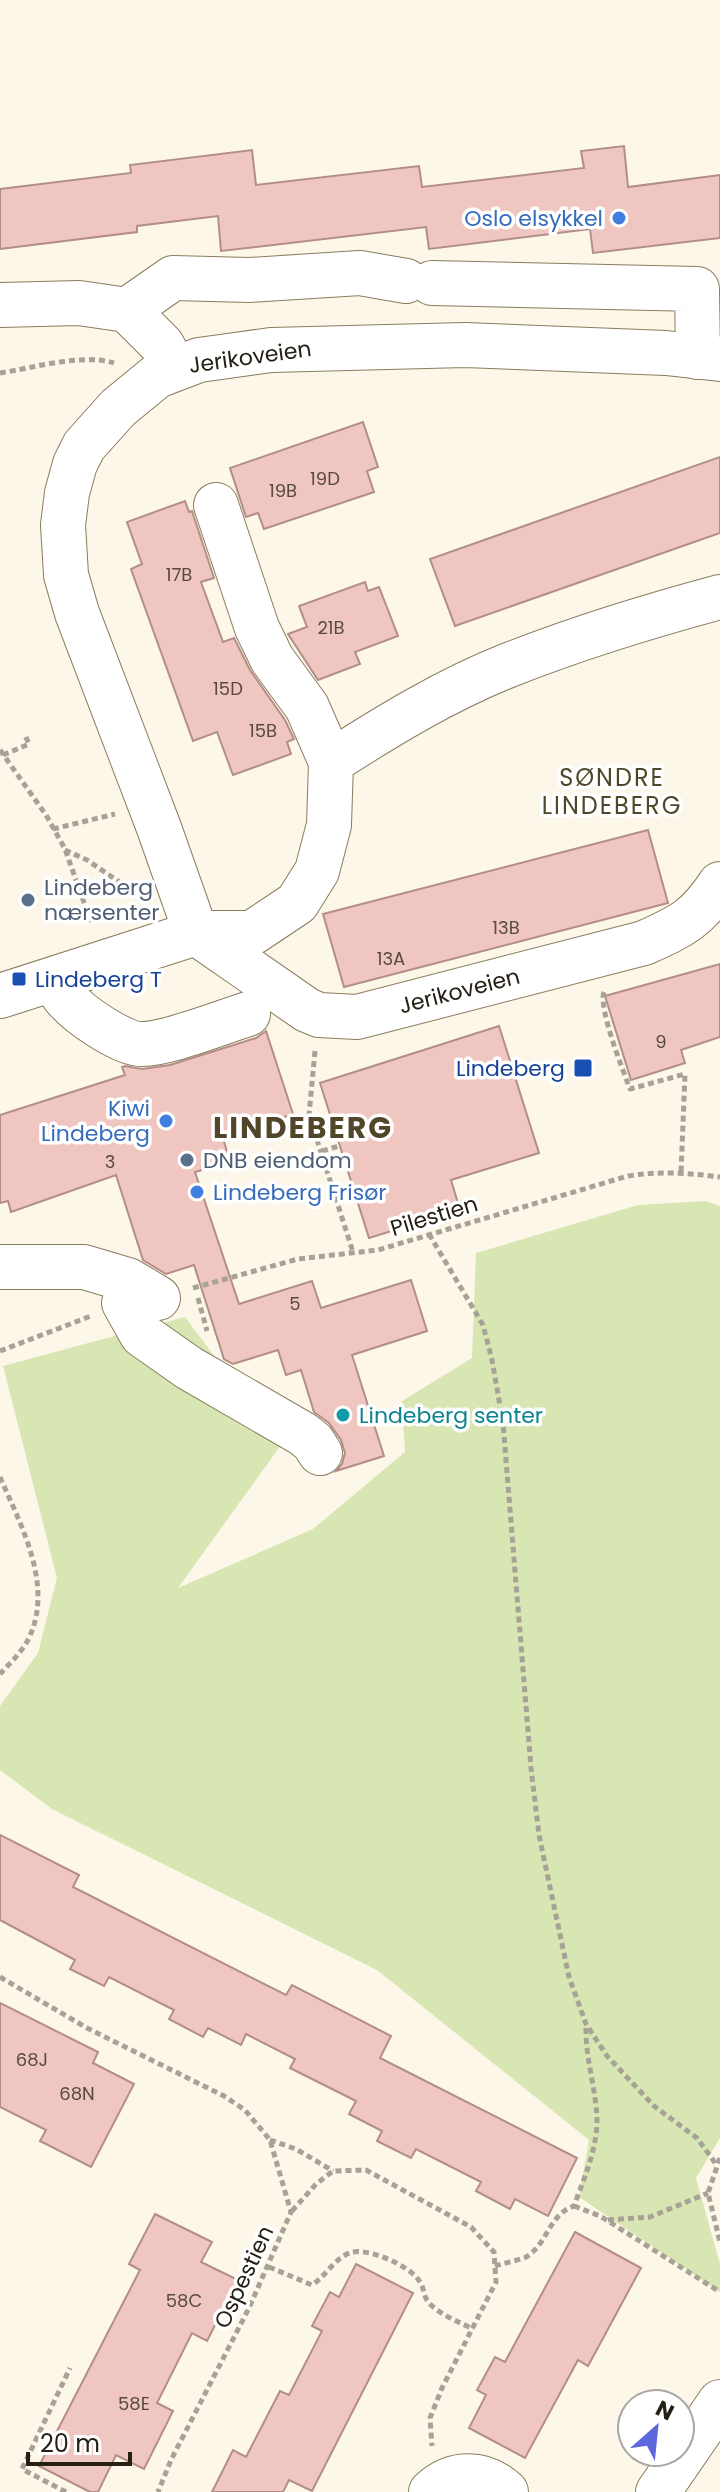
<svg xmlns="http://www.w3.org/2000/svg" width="720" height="2492" font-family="Poppins,sans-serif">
  <rect width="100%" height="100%" fill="#fdf7ea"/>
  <polygon fill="#d7e6b2" points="706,1201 720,1206 720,2138 696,2178 720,2264 720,2292 579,2197 589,2140 377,1970 52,1809 0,1770 0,1706 38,1653 57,1578 3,1366 185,1317 281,1445 178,1588 313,1529 405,1452 402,1401 472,1358 476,1253 638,1205"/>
  <g fill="#efc7c0" stroke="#b38d87" stroke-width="2">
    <polygon points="624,146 628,187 720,175 720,238 593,253 590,229 429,249 426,227 221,251 218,216 137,226 137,232 0,249 0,189 131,173 130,165 252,150 256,185 419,166 422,187 584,168 581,151"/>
    <polygon points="363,422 378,467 367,471 374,492 264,529 258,513 246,517 230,468"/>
    <polygon points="720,457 720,533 455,626 430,559"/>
    <polygon points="185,501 189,512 192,511 214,578 201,582 223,642 234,638 250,670 285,720 294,739 287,742 291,754 233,775 217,732 193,741 131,569 142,564 127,522"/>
    <polygon points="365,582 368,591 379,587 398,636 355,652 360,664 318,680 288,634 307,627 299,606"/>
    <polygon points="648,830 668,903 344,987 323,914"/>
    <polygon points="720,964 720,1037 681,1050 685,1063 631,1080 605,996"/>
    <polygon points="499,1026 539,1153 451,1180 460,1210 369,1238 320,1083"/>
    <polygon points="266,1031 293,1114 223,1138 230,1162 195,1172 239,1304 312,1281 321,1308 411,1280 427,1331 352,1355 384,1456 336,1471 342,1464 345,1453 341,1440 329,1423 314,1412 301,1370 286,1375 278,1350 233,1364 224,1359 194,1265 166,1274 143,1260 116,1175 11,1212 8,1201 0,1203 0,1115 125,1075 122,1067 125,1066 142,1069 170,1065 256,1038"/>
    <polygon points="0,1835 79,1875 73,1887 286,1995 292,1985 391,2036 380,2058 577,2158 548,2216 515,2199 510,2209 476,2191 481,2182 416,2149 411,2158 377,2141 382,2131 349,2114 356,2101 290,2068 295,2059 246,2034 241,2045 208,2028 203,2037 169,2019 174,2010 109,1977 104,1986 70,1969 75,1960 0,1920"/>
    <polygon points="0,2003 98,2052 93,2063 134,2084 91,2167 40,2141 46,2130 0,2107"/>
    <polygon points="155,2214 212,2242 201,2262 238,2280 207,2341 192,2333 157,2403 173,2411 144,2469 116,2455 98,2492 90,2492 39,2466 140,2270 129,2264"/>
    <polygon points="575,2232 641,2268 588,2366 578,2360 525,2458 469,2428 486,2395 477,2390 495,2357 505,2362"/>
    <polygon points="356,2264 413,2293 312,2491 289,2480 283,2492 212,2492 233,2450 246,2457 280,2391 289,2395 322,2331 312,2326 330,2292 339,2297"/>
  </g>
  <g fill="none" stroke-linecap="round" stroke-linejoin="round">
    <g stroke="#8a7d5e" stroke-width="46">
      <g id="minor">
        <polyline points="432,283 697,289 698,357"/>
        <polyline points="0,305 79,303 127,310 162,345 175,368"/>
        <polyline points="127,310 173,278 249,280 360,273 406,281"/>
        <path id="s1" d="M720 359 666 353 465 345 271 350 228 356 199 360 157 376 118 408 84 446 75 464 67 493 63 525 66 575 77 613 159 828 196 933 307 1010 319 1015 357 1017 644 943C682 926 697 919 720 884"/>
        <path d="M331 762C387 726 446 690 509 665 578 638 649 616 720 597"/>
        <path d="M53 980C58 986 61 995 67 1000 80 1015 122 1044 141 1044 165 1045 222 1022 248 1014"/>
        <polyline points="0,996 196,933 252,933 297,903 317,871 329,825 331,762 307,707 272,659 257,628 216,505"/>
        <polyline points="0,1267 84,1267 128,1280 158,1298"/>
        <polyline points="124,1303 142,1335 189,1368 303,1434 313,1442 320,1453"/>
        <path d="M431 2492C453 2471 484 2471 506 2492"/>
        <polyline points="658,2492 720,2402"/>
      </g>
    </g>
    <g stroke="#a8a296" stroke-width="5" stroke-dasharray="6 4" stroke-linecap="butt">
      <path d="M0 373C33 368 82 353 114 363"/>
      <polyline points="0,750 46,815 65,849 92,925"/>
      <polyline points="3,755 29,744 25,735"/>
      <polyline points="53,829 115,814"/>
      <polyline points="65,850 87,860 137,894"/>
      <path d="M604 992C598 1008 623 1070 630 1089L685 1074 681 1173"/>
      <polyline points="315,1051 309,1115 353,1252"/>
      <polyline points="322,1151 339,1146"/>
      <polyline points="429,1234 483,1325 492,1360 503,1423 531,1768 539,1835 569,1977 586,2024 607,2056 654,2106 697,2138 716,2164"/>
      <path d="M193 1288 298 1259 378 1250 628 1176C659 1171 689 1173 720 1177"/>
      <polyline points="198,1298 207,1331"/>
      <polyline points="0,1351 91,1316"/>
      <path d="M0 1477C21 1526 55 1586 28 1640 21 1653 10 1663 0 1674"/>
      <polyline points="0,1977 87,2028 224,2096 245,2110 270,2140 291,2212 249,2308 171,2460 158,2492"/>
      <polyline points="270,2140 296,2149 333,2171"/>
      <polyline points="720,2158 708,2193 720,2242"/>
      <polyline points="574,2206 600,2216 720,2292"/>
      <polyline points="292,2211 316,2184 333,2171 366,2170 471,2227 494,2252 496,2282 442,2388 430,2418 432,2446"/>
      <polyline points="608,2220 650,2217 708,2193"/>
      <path d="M495 2266C504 2263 517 2261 526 2257 548 2244 548 2215 574 2206 584 2178 597 2150 597 2120 596 2088 585 2058 586 2025"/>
      <path d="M269 2267 312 2285C326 2276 333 2260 349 2253 366 2246 411 2266 420 2282 425 2290 423 2297 430 2304 441 2315 459 2322 473 2329"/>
      <polyline points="66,2492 22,2469 70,2368"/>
    </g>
    <use href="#minor" stroke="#fff" stroke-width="44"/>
  </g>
  <g fill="#3f7fe0" stroke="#fff" stroke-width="3">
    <circle cx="619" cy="218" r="8"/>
    <circle cx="166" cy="1121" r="8"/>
    <circle cx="197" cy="1192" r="8"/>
  </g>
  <g fill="#5c6f8a" stroke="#fff" stroke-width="3">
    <circle cx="28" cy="900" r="8"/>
    <circle cx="187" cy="1160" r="8"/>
  </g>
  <g fill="#1a4fb4" stroke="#fff" stroke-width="3">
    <rect x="11" y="971" width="16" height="16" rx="4"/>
    <rect x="573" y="1058" width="20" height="20" rx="4"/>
  </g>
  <circle fill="#0f9aa8" stroke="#fff" stroke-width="3" cx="343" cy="1415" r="8"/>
  <g text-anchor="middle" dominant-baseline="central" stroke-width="7" stroke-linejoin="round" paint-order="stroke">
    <g font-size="18" fill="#584a3f">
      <text x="325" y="478">19D</text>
      <text x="283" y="490">19B</text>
      <text x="179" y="574">17B</text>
      <text x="331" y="627">21B</text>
      <text x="228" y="688">15D</text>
      <text x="263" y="730">15B</text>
      <text x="506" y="927">13B</text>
      <text x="391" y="958">13A</text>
      <text x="661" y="1041">9</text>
      <text x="110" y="1161">3</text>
      <text x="295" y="1303">5</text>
      <text x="32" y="2059">68J</text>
      <text x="77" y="2093">68N</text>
      <text x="184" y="2300">58C</text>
      <text x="134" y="2403">58E</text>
    </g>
    <g font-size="22" fill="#366cbe" stroke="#fff" text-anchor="end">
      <text x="603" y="218">Oslo elsykkel</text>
      <text x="150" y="1108">Kiwi<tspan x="150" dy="25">Lindeberg</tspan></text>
      <text x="213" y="1192" text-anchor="start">Lindeberg Frisør</text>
    </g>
    <g font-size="22" fill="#252014" stroke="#fff">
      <text transform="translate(250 357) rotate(-8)">Jerikoveien</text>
      <text stroke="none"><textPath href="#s1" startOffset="1474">Jerikoveien</textPath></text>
      <text transform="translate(434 1216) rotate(-17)">Pilestien</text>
      <text transform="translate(244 2277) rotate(-65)">Ospestien</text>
    </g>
    <g font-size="22" fill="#4e5e75" stroke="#fff" text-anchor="start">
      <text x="44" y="887">Lindeberg<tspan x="44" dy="25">nærsenter</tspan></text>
      <text x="203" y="1160">DNB eiendom</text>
    </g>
    <g font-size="22" fill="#164399" stroke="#fff" text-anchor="start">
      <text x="35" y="979">Lindeberg T</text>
      <text x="565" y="1068" text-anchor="end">Lindeberg</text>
    </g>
    <g font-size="22" fill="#0d838f" stroke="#fff" text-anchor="start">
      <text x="359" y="1415">Lindeberg senter</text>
    </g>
    <g font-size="24" letter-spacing="2" fill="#514629" stroke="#fff">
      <text x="612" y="777">SØNDRE<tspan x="612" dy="28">LINDEBERG</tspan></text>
    </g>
    <g font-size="30" font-weight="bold" letter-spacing="2" fill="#514629" stroke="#fff">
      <text x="303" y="1127">LINDEBERG</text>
    </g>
  </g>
  <g transform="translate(656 2428) rotate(27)"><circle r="38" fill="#ffffff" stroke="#a8a6a1" stroke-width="2"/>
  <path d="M0-6L14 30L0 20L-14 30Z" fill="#5e67de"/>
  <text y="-12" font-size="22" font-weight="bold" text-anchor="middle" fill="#252014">N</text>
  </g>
  <path d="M28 2452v12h102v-12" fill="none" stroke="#252014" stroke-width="4"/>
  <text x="40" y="2452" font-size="24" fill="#252014" stroke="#ffffff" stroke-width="6" paint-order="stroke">20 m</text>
</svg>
